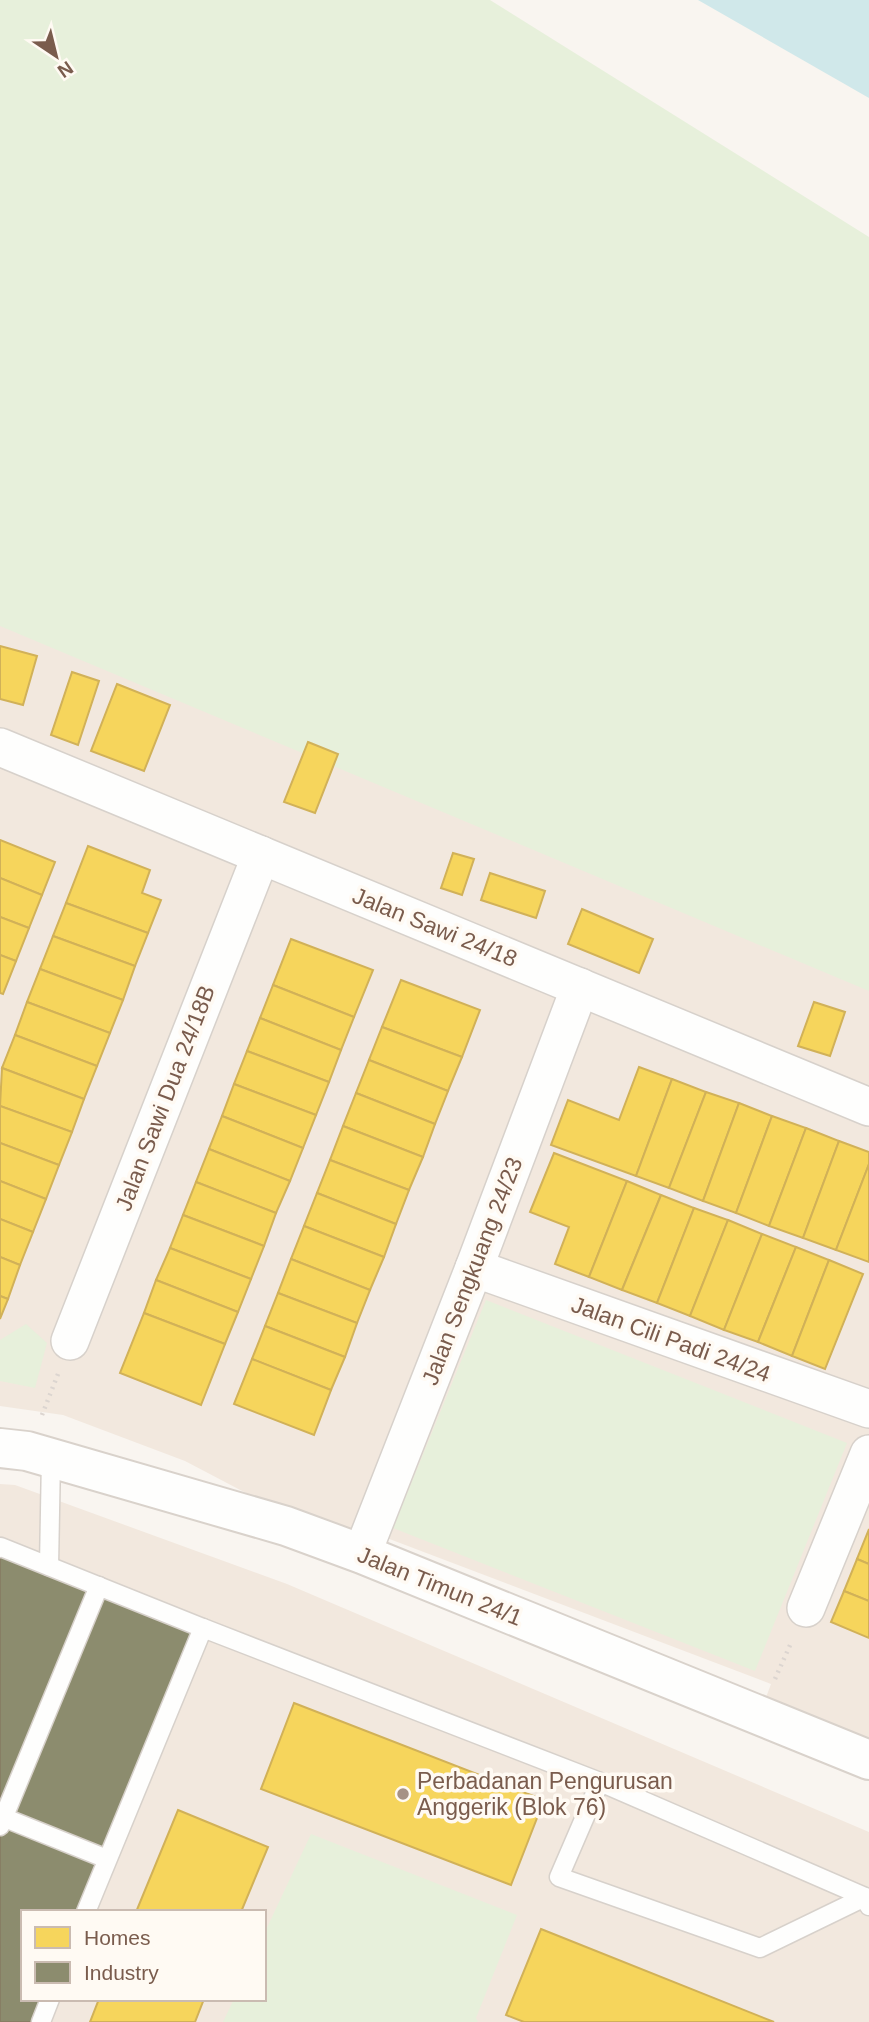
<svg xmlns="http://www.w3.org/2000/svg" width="869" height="2022" font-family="Arial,sans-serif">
  <rect width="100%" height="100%" fill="#f9f5f0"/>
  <g fill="#f2e8de" fill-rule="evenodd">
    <polygon points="0,623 869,987 869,1760 759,1716 771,1684 371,1532 362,1554 185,1461 63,1415 0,1406"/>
    <path d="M0 1484 15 1485 287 1584 869 1832V2022H0ZM23 1912H264V1999H23Z"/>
  </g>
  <g fill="#e7f0db">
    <polygon points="0,0 490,0 869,237 869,991 0,626"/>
    <polygon points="486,1300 847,1443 755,1671 393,1528"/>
    <polygon points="26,1324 47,1343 35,1388 0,1381 0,1340"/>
    <polygon points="311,1834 517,1915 476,2018 478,2022 223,2022 234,1999 264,1999 264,1934"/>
  </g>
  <polygon fill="#d0e8ea" points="698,0 869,0 869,98"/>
  <g fill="#f6d55c" stroke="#d1b158" stroke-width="2">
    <polygon points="0,646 37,656 23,705 0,699"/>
    <polygon points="72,672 99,681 78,745 51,735"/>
    <polygon points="117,684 170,705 144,771 91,751"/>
    <polygon points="308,742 338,754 315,813 284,802"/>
    <polygon points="0,840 55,862 42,895 0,878"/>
    <polygon points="88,846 150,870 142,893 161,900 148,933 66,903"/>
    <polygon points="453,853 474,859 462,895 441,888"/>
    <polygon points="490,873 545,891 536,918 481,900"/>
    <polygon points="0,878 42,895 29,928 0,917"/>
    <polygon points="66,903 148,933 135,966 53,936"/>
    <polygon points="582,909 653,939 639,973 568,944"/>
    <polygon points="0,917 29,928 16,961 0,955"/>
    <polygon points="53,936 135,966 123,1000 40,969"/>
    <polygon points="291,939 373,970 354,1017 273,985"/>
    <polygon points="0,955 16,961 3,994 0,993"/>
    <polygon points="40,969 123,1000 110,1033 27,1002"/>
    <polygon points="401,980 480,1010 462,1057 382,1027"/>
    <polygon points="273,985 354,1017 341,1050 260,1018"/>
    <polygon points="27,1002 110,1033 97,1066 15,1035"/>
    <polygon points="814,1002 845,1012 830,1056 798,1046"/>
    <polygon points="260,1018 341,1050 329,1082 247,1051"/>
    <polygon points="382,1027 462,1057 448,1091 369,1060"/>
    <polygon points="15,1035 97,1066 84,1099 2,1068"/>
    <polygon points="247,1051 329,1082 316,1115 234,1084"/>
    <polygon points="369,1060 448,1091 435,1124 356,1093"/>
    <polygon points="639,1067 672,1079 636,1176 551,1145 568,1100 619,1120"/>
    <polygon points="2,1068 84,1099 72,1132 0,1106"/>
    <polygon points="672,1079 706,1092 669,1188 636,1176"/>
    <polygon points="234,1084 316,1115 303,1148 222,1116"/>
    <polygon points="706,1092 739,1103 703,1201 669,1188"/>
    <polygon points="356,1093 435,1124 423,1157 343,1126"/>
    <polygon points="739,1103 772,1116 736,1213 703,1201"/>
    <polygon points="0,1106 72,1132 59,1165 0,1143"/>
    <polygon points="222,1116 303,1148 290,1181 209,1149"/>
    <polygon points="772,1116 806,1128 769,1226 736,1213"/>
    <polygon points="343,1126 423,1157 409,1190 330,1160"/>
    <polygon points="806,1128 839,1141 803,1238 769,1226"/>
    <polygon points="839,1141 869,1152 869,1164 836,1250 803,1238"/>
    <polygon points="0,1143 59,1165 46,1199 0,1181"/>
    <polygon points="209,1149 290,1181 276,1213 196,1182"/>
    <polygon points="554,1153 627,1181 589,1277 555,1264 569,1227 530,1212"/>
    <polygon points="330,1160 409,1190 396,1224 317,1193"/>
    <polygon points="869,1164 869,1262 836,1250"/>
    <polygon points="0,1181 46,1199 33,1232 0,1219"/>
    <polygon points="627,1181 661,1195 622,1290 589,1277"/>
    <polygon points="196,1182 276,1213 264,1246 183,1215"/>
    <polygon points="317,1193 396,1224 384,1257 304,1226"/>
    <polygon points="661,1195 694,1208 657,1303 622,1290"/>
    <polygon points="694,1208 728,1220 690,1316 657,1303"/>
    <polygon points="183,1215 264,1246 251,1279 170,1248"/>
    <polygon points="0,1219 33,1232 20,1265 0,1257"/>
    <polygon points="728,1220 762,1234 724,1330 690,1316"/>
    <polygon points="304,1226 384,1257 370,1290 291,1259"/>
    <polygon points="762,1234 796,1247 758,1342 724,1330"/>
    <polygon points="796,1247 829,1260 792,1356 758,1342"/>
    <polygon points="170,1248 251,1279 238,1312 156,1280"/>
    <polygon points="0,1257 20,1265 8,1299 0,1296"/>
    <polygon points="291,1259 370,1290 357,1323 278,1293"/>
    <polygon points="829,1260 863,1274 825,1369 792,1356"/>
    <polygon points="156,1280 238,1312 225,1344 144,1313"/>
    <polygon points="278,1293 357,1323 345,1357 265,1326"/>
    <polygon points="0,1296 8,1299 0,1319"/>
    <polygon points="144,1313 225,1344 201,1405 120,1373"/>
    <polygon points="265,1326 345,1357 331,1390 252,1359"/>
    <polygon points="252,1359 331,1390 314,1435 234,1404"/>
    <polygon points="869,1529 869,1564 857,1559"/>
    <polygon points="857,1559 869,1564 869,1601 844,1591"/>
    <polygon points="844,1591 869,1601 869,1638 831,1622"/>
    <polygon points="294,1703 544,1800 511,1885 261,1789"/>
    <polygon points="178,1810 268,1847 241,1912 136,1912"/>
    <polygon points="541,1929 774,2022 524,2022 506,2015"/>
    <polygon points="99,1999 204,1999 195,2022 90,2022"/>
  </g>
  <polygon fill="#8c8c6e" stroke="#877e64" stroke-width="2" points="0,1548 203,1628 86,1912 23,1912 23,1999 50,1999 41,2022 0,2022"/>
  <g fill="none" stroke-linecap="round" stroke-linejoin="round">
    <g stroke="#d7d1cb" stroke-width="21">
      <g id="lane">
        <polyline points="0,1548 1,1547 203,1628 86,1912"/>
        <polyline points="49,1566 51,1458"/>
        <polyline points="203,1628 600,1782 865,1897 869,1906"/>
        <polyline points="600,1782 559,1877 760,1948 865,1897"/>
        <polyline points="0,1816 107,1859"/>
        <polyline points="0,1826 99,1586"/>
        <polyline points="41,2022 50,1999"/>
      </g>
    </g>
    <g stroke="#d7d1cb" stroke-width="40">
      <g id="street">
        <polyline points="0,747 869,1107"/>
        <polyline points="474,1268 869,1409"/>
        <polyline points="70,1341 261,855"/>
        <polyline points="362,1554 474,1268 580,987"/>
        <polyline points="806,1608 869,1454"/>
      </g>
    </g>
    <g stroke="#d9d2cb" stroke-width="42">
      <polyline id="secondary" points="0,1448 27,1451 286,1526 362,1554 869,1760"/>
    </g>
    <g stroke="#dcd5d0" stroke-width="4.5" stroke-dasharray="2 5" stroke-linecap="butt">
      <polyline points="42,1415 58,1374"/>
      <polyline points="775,1679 791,1643"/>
    </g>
    <use href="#lane" stroke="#fefefd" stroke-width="18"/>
    <use href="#street" stroke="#fefefd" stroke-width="37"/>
    <use href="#secondary" stroke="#fefefd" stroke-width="38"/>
  </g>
  <circle fill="#a69286" stroke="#fffaf3" stroke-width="2.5" cx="403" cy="1794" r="7"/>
  <g text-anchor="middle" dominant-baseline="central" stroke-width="7" stroke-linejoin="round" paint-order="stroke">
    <g font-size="23" fill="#7a5c4d" stroke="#fffaf3">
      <text transform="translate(435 927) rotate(22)">Jalan Sawi 24/18</text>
      <text transform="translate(165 1098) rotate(-69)">Jalan Sawi Dua 24/18B</text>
      <text transform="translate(472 1271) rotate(-69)">Jalan Sengkuang 24/23</text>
      <text transform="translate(671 1339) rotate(20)">Jalan Cili Padi 24/24</text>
      <text transform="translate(440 1586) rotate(22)">Jalan Timun 24/1</text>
    </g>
    <g font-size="23" fill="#7a5c4d" stroke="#fffaf3" text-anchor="start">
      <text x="417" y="1781">Perbadanan Pengurusan<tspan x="417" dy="26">Anggerik (Blok 76)</tspan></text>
    </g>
  </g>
  <rect x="21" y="1910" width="245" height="91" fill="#fffaf3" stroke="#cabbb1" stroke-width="2"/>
  <rect x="35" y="1927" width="35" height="21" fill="#f6d55c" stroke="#cabbb1" stroke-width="2"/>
  <text x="84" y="1945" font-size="21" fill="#7a5c4d">Homes</text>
  <rect x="35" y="1962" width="35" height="21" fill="#8c8c6e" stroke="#cabbb1" stroke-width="2"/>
  <text x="84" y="1980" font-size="21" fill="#7a5c4d">Industry</text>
  <g transform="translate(56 56) rotate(145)" stroke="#fffaf3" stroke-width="5" paint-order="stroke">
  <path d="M0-5L12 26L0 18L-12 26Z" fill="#7a5c4d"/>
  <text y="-10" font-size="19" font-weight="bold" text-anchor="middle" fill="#7a5c4d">N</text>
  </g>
</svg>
